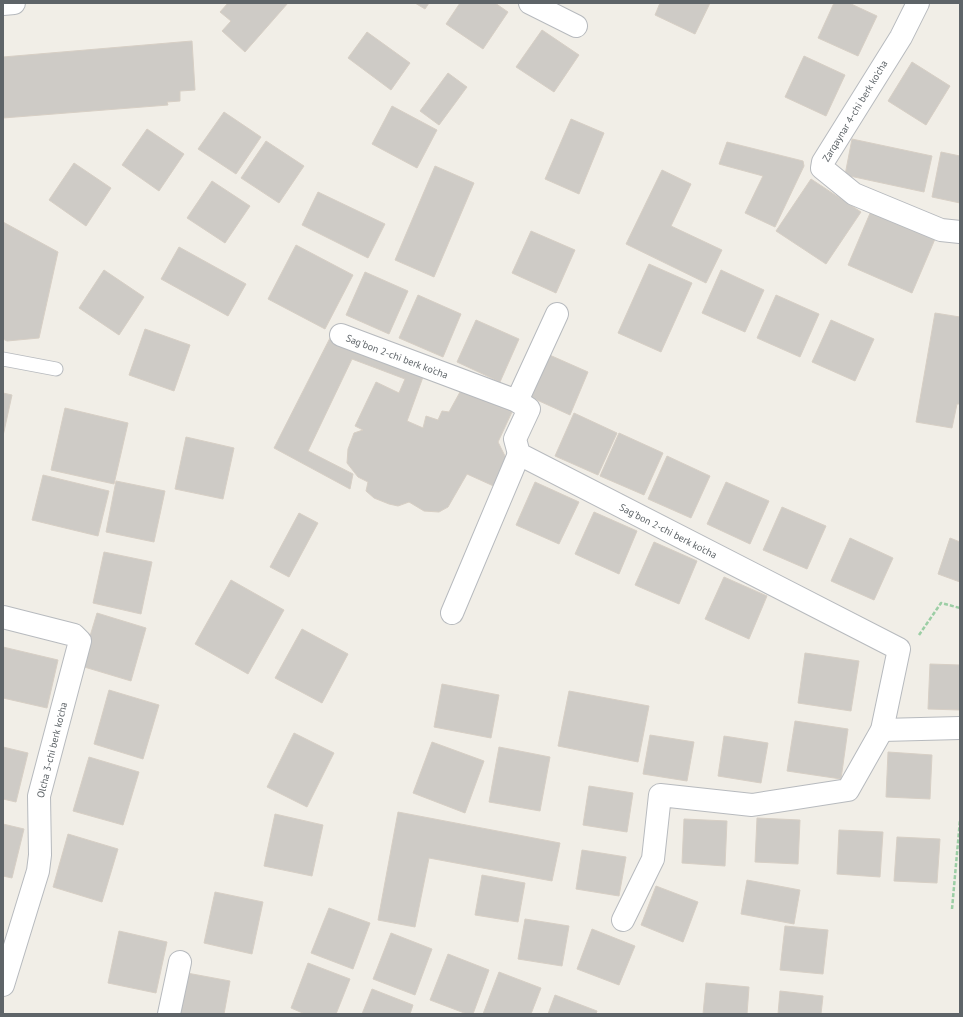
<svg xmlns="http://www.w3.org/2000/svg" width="963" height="1017" font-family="'PT Sans',sans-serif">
  <rect width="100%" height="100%" fill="#f1eee7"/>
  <g fill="#cecbc6" stroke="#d7cfc5">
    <polygon points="228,3 288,3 245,52 222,31 231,21 220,12"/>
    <polygon points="415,3 429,3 425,9"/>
    <polygon points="460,3 495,3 508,12 483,49 446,24"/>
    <polygon points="660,3 710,3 695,34 655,15"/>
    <polygon points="834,3 849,3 877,16 858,56 818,38"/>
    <polygon points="542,30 579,55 554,92 516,67"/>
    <polygon points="367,32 410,63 391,90 348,58"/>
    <polygon points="192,41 195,90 180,91 180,101 167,102 168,105 3,118 3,57"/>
    <polygon points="804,56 845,75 826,116 785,97"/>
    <polygon points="912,62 950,86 926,125 888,101"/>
    <polygon points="448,73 467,87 439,125 420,111"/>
    <polygon points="392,106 437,130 417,168 372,144"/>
    <polygon points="224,112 261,137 236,174 198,149"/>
    <polygon points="571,119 604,133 579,194 545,179"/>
    <polygon points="147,129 184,154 159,191 122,165"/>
    <polygon points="852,139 932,156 924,192 845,175"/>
    <polygon points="266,141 304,166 279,203 241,178"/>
    <polygon points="727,142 803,161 804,166 775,227 745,213 763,176 719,164"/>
    <polygon points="941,152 960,156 960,203 932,197"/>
    <polygon points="74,163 111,188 86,226 49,200"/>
    <polygon points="435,166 474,183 434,277 395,260"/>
    <polygon points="662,170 691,184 671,226 722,250 706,283 626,244"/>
    <polygon points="811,179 861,212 826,264 776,231"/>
    <polygon points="212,181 250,206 225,243 187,218"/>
    <polygon points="318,192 385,224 368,258 302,225"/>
    <polygon points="871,211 935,239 912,293 848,265"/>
    <polygon points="3,222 58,252 39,338 7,341 3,339"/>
    <polygon points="531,231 575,250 556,293 512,273"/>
    <polygon points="296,245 353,275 325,329 268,299"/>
    <polygon points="179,247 246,284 228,316 161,279"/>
    <polygon points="649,264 692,283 661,352 618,333"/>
    <polygon points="104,270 144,297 119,335 79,308"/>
    <polygon points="721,270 764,290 745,332 702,313"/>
    <polygon points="365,272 408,291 389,334 346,315"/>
    <polygon points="418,295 461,314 443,357 399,338"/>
    <polygon points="776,295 819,314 800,357 757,338"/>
    <polygon points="935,313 960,317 960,404 957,404 952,428 916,422"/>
    <polygon points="476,320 519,339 500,382 457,362"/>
    <polygon points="831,320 874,339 855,381 812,362"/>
    <polygon points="145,329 190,345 174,391 129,375"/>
    <polygon points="331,336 423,377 407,421 423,428 426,416 438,420 442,411 449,412 460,392 512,412 498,442 507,460 498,488 467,474 448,507 439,512 424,511 409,502 398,506 389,504 374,498 366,491 368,482 358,477 347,463 348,449 354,433 363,430 355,426 376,382 399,393 405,379 352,359 308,451 353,474 350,489 274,448"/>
    <polygon points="545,353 588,372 570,415 526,395"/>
    <polygon points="3,393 12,395 3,436"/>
    <polygon points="65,408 128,423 114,484 51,470"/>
    <polygon points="574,413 617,433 598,475 555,456"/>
    <polygon points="619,433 663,453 644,495 600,476"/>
    <polygon points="186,437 234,448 223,499 175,489"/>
    <polygon points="667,456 710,476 691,518 648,499"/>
    <polygon points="43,475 109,491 98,536 32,520"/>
    <polygon points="116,481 165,491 154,542 106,532"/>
    <polygon points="535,482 579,502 559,544 516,525"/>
    <polygon points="726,482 769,501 750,544 707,524"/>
    <polygon points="782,507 826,526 807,569 763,550"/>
    <polygon points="594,512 637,531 619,574 575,554"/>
    <polygon points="299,513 318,523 289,577 270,567"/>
    <polygon points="850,538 893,558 874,600 831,581"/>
    <polygon points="950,538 960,542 960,582 938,574"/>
    <polygon points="654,542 697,561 679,604 635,585"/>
    <polygon points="104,552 152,562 141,614 93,603"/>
    <polygon points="724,577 767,596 749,639 705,619"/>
    <polygon points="231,580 284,610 248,674 195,644"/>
    <polygon points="97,613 146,628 131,681 81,666"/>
    <polygon points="302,629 348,654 322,703 275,678"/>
    <polygon points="3,647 58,660 47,708 3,698"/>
    <polygon points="805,653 859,661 851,711 798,703"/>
    <polygon points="930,664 960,665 960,710 928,709"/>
    <polygon points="442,684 499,695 491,738 434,727"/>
    <polygon points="109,690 159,705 143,759 94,744"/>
    <polygon points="569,691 649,706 638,762 558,746"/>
    <polygon points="795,721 848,729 841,779 787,771"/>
    <polygon points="294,733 334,753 307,807 267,787"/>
    <polygon points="650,735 694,742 687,781 643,774"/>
    <polygon points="724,736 768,743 761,783 718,776"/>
    <polygon points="432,742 484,761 465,813 413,793"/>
    <polygon points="3,747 28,753 16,802 3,799"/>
    <polygon points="499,747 550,757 540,811 489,802"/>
    <polygon points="888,752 932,755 930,799 886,797"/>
    <polygon points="89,757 139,772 123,825 73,811"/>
    <polygon points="589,786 633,793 627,832 583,825"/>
    <polygon points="398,812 560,843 552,881 429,858 415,927 378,920"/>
    <polygon points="275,814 323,825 312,876 264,866"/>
    <polygon points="757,818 800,820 798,864 755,862"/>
    <polygon points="684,819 727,821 725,866 682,863"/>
    <polygon points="3,824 24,829 12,878 3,876"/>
    <polygon points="839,830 883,832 880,877 837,874"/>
    <polygon points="68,834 118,849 102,902 53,887"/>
    <polygon points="897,837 940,839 937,883 894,881"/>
    <polygon points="582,850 626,857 619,896 576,889"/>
    <polygon points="482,875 525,883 518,922 475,915"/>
    <polygon points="747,880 800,890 794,924 741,914"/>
    <polygon points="656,886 698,902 683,942 641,925"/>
    <polygon points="215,892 263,902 252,954 204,943"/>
    <polygon points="329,908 370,923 353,969 311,953"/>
    <polygon points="525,919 569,926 562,966 518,959"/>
    <polygon points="785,926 828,930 823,974 780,970"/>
    <polygon points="592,929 635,946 619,985 577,969"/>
    <polygon points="119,931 167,942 156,993 108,983"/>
    <polygon points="391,933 432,949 415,995 373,979"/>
    <polygon points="448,954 489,970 473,1014 467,1014 430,1000"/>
    <polygon points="308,963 350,979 336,1014 305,1014 291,1008"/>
    <polygon points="499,972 541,988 531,1014 483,1014"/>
    <polygon points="187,973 230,981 224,1014 180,1014"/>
    <polygon points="706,983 749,987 747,1014 703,1014"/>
    <polygon points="372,989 413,1005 410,1014 362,1014"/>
    <polygon points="780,991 823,996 821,1014 778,1014"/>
    <polygon points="555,995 597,1011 596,1014 548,1014"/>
  </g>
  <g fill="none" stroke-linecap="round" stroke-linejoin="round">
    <g stroke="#b7babe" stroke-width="15">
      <polyline id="lane" points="3,359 56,369"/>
    </g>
    <g stroke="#b7babe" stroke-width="24">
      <g id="street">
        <polyline points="530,3 576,26"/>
        <polyline points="918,3 901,37 823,162 822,168 854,194 941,230 960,232"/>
        <polyline points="3,4 14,3"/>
        <path id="s1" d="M341 335 517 401 529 409 515 439 519 454 899 649 882 730 848 790 752 805 660 795 653 859 623 920"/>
        <polyline points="517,401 557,314"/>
        <polyline points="452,613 519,454"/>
        <polyline points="3,617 74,635 80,641 39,796 40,855 38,871 3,985"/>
        <polyline points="882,730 960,728"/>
        <polyline points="169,1014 180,962"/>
      </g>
    </g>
    <g stroke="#9ccea5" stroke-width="2.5" stroke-dasharray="4 2" stroke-linecap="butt">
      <polyline points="919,635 941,603 960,608"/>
      <polyline points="952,909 960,820"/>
    </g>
    <use href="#lane" stroke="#fff" stroke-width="13"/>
    <use href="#street" stroke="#fff" stroke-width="22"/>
  </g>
  <g text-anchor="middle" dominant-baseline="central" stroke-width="3.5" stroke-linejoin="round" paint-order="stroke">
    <g font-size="10" fill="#5e6468" stroke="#fff">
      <text transform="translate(855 111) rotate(-59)">Zarqaynar 4-chi berk ko'cha</text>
      <text stroke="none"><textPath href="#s1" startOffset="60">Sag'bon 2-chi berk ko'cha</textPath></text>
      <text stroke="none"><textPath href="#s1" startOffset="419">Sag'bon 2-chi berk ko'cha</textPath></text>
      <text transform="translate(52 750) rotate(-76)">Olcha 3-chi berk ko'cha</text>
    </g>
  </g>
  <rect width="963" height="1017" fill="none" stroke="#5e6468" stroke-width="8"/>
</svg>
